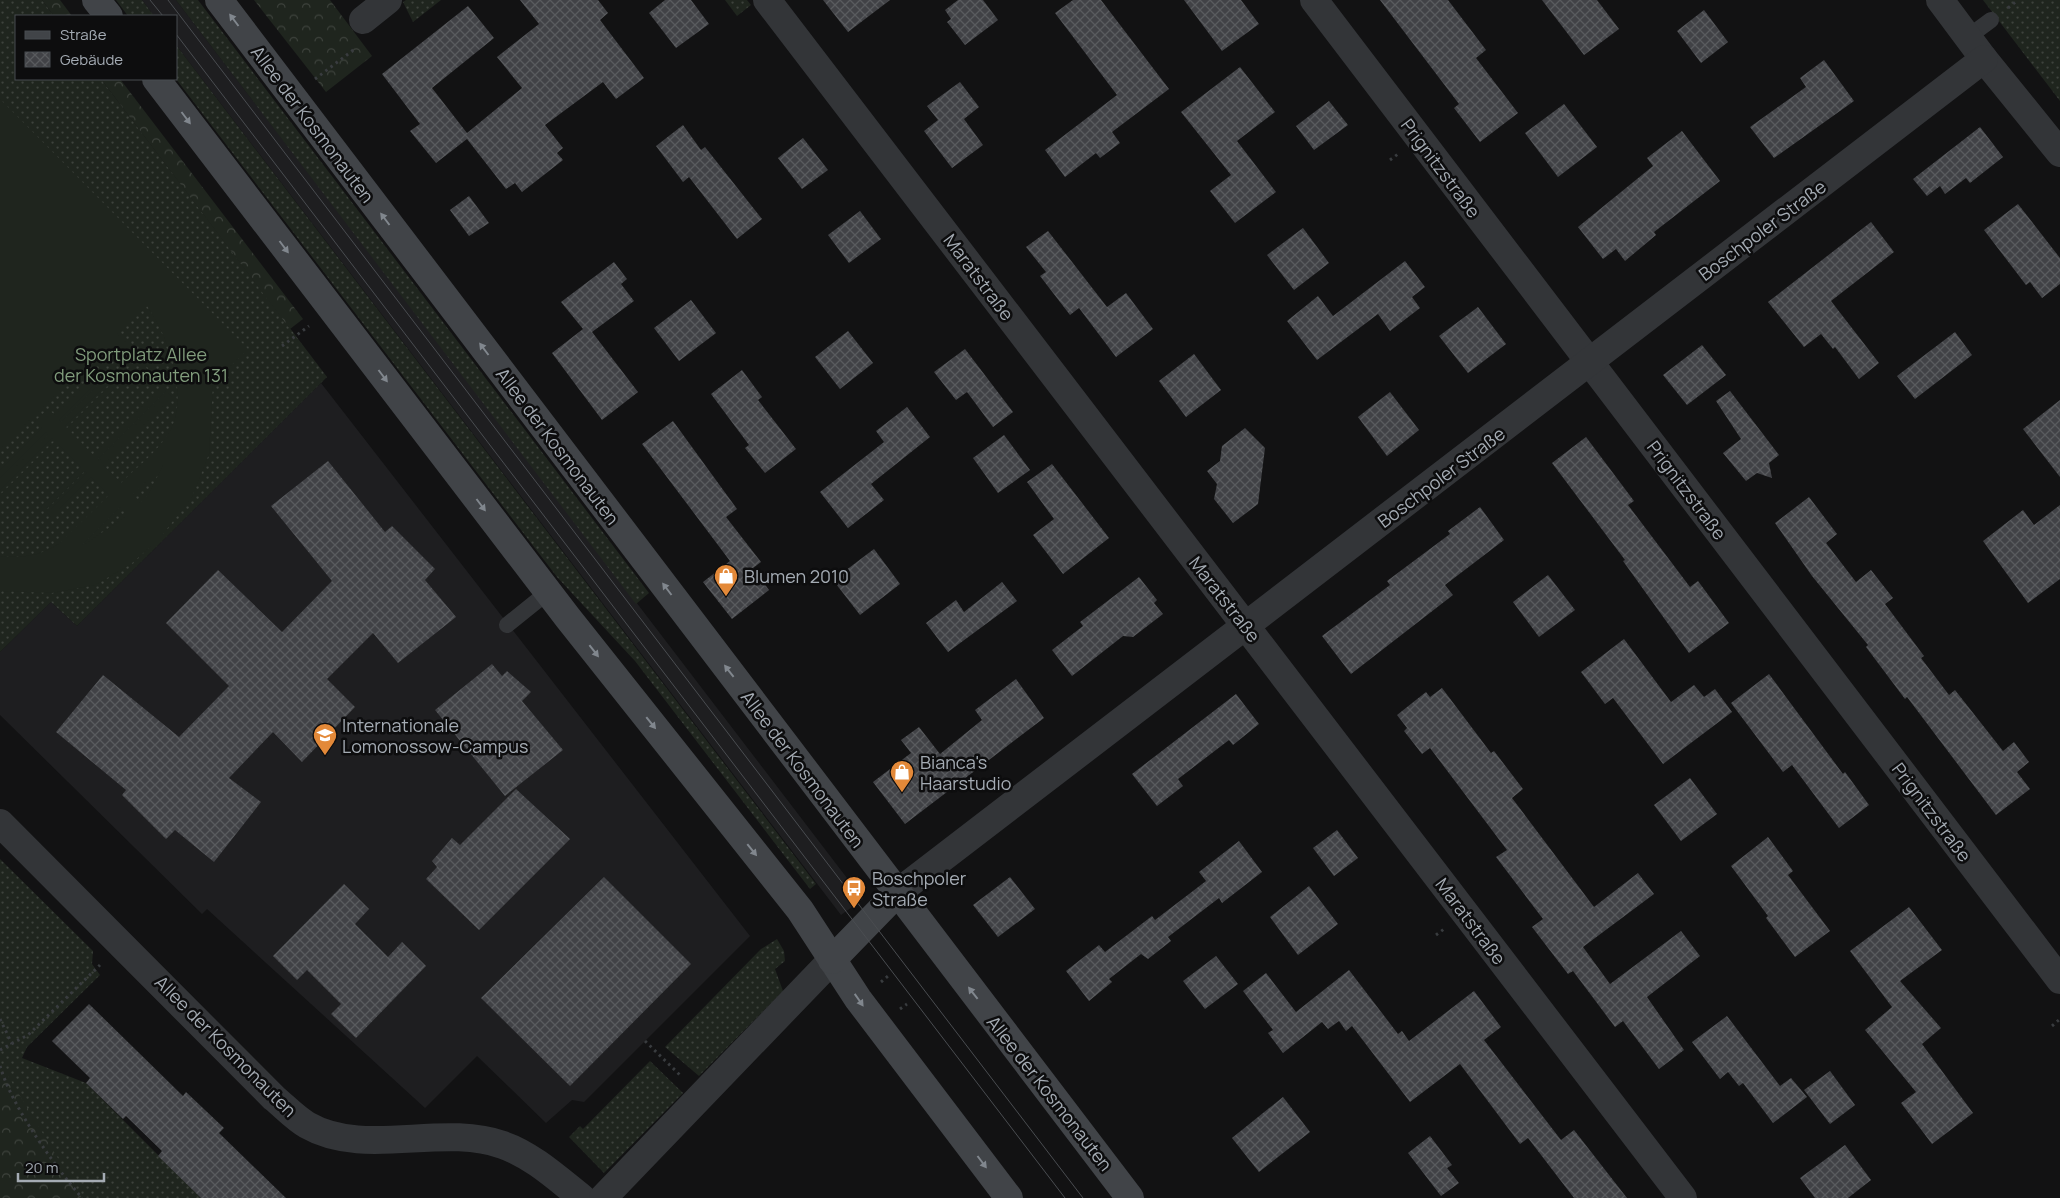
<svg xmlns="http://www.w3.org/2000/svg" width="2060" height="1198" font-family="Manrope,sans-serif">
  <defs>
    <pattern id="grass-dots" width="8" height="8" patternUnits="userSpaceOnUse" patternTransform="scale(1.25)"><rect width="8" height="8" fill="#1f251e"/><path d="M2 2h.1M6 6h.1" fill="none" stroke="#3d423c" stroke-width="1.8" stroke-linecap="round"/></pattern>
    <pattern id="forest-crowns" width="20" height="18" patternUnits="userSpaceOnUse" patternTransform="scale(1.25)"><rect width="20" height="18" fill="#1f251e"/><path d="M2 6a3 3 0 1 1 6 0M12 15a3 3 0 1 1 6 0" fill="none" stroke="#3d423c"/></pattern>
    <pattern id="building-cross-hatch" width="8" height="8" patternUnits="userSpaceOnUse" patternTransform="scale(1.25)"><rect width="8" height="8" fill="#414246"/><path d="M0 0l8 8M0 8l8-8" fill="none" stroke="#595b5e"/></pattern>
  </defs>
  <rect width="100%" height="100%" fill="#121213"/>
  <g fill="#1e1e20">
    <polygon points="142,0 176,0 863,899 841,915 176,45 176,16 154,16"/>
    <polygon points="321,383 750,936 584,1102 572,1100 546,1123 477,1056 425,1108 207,909 202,914 0,715 0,652 51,602 77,626"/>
  </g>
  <g fill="url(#grass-dots)">
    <polygon points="0,0 42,0 54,16 16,16 16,79 101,79 327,377 77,626 51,602 0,652"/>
    <polygon points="116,0 142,0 154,16 128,16"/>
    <polygon points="176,0 198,0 649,593 636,604"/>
    <polygon points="406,0 441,0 413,22 403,2"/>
    <polygon points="725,0 747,0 751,5 737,16"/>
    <polygon points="1983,0 2060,0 2060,101"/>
    <polygon points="176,45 816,884 810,889 635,661 557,577 176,79"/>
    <polygon points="0,859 93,951 92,964 100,975 27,1047 22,1058 86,1083 201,1198 0,1198"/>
    <polygon points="777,939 784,951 785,961 775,969 783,991 699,1076 665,1047 761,949"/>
    <polygon points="650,1061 683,1093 604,1173 569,1137 580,1126 583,1129"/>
  </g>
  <g fill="url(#forest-crowns)">
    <polygon points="42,0 60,0 72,16 54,16"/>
    <polygon points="254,0 330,0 372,56 326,92"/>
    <polygon points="101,79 120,79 303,319 290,329"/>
    <polygon points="0,1074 8,1076 82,1198 0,1198"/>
  </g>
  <path fill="#1f251e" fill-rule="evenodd" d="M0 99 248 349 213 383 209 454 192 497 159 539 131 564 95 585 52 593 2 591 0 593V556C23 558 41 556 60 543L109 495 91 477 51 517 47 513 87 473 85 471 45 511 41 507 81 467 59 445 0 502V495L55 441 52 438 0 490V482L48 435 46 432 0 478V470L42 428 35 421 48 409 55 415 98 373 102 377 59 420 61 422 104 379 108 383 65 426 67 428 110 385 114 389 71 432 93 455 162 387 166 391 98 459 99 461 168 393 172 397 103 465 121 483C137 467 157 452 169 433 190 397 169 337 147 306L117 334 145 361H152V368L149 369 144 364 96 356 103 348 0 449ZM163 465 149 494 140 503 133 494ZM120 507 128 515 82 546V545Z"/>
  <g fill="url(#building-cross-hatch)">
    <polygon points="520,0 598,0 608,13 600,20 644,78 616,99 603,82 545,125 563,148 557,153 563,160 522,192 515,183 506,189 467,139 436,163 410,131 420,124 382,74 468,6 494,38 432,88 467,133 522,88 497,57 539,24"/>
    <polygon points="665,0 691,0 709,24 676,48 649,13"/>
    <polygon points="823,0 890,0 848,32"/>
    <polygon points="958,0 983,0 998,20 965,45 947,22 951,19 945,10"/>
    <polygon points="1073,0 1101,0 1169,89 1112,132 1120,143 1100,158 1096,153 1065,177 1045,150 1117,95 1055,13"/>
    <polygon points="1184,0 1241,0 1259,24 1222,51"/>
    <polygon points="1380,0 1448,0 1486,50 1476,58 1518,113 1480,142 1454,108 1459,104"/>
    <polygon points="1542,0 1597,0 1619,29 1584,55"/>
    <polygon points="1704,10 1728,42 1701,63 1677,31"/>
    <polygon points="1824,60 1854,101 1774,158 1750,127 1806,87 1800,78"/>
    <polygon points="1240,67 1275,112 1237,141 1276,192 1235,223 1210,191 1231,175 1181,112"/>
    <polygon points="960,82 979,107 964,119 983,145 952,168 924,131 938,120 927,106"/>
    <polygon points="1329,101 1348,125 1314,150 1296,126"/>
    <polygon points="1564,104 1597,147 1558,177 1525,133"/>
    <polygon points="683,125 701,150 705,147 762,219 737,239 689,177 683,182 656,146"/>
    <polygon points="1980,127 2003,157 1970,183 1966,178 1945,194 1940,186 1927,196 1913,179"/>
    <polygon points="1682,131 1720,181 1654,232 1656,235 1625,261 1616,249 1603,259 1578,227 1653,166 1647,158"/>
    <polygon points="803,138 828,170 802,189 778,158"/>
    <polygon points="469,196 489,223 469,236 450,210"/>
    <polygon points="2018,204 2060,258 2060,284 2042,298 2030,282 2026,285 1984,230"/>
    <polygon points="860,211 881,239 849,263 828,235"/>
    <polygon points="1871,222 1894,252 1831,301 1879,363 1859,379 1835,347 1833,349 1821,334 1804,347 1768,302"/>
    <polygon points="1303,228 1329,263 1294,290 1267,255"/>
    <polygon points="1048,231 1107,307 1126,293 1153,329 1116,357 1079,308 1070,315 1040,276 1046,272 1026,247"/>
    <polygon points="1405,261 1425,287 1412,297 1420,308 1390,331 1378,314 1317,360 1287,321 1318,296 1333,316"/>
    <polygon points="614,262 627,279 621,284 634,301 592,332 638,392 602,420 552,353 583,329 561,302"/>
    <polygon points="691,300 716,333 679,361 654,328"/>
    <polygon points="1478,307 1506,344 1468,373 1439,336"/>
    <polygon points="848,331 873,363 840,389 815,357"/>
    <polygon points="1955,332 1972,355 1915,399 1897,376"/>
    <polygon points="1702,345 1726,375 1687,405 1663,375"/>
    <polygon points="965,349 1013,412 993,427 967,392 956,400 934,372"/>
    <polygon points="1194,354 1221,390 1186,417 1159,381"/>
    <polygon points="742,370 762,397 758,400 796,449 765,473 745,448 749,445 711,394"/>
    <polygon points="1730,391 1779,455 1769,463 1772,478 1757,473 1746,481 1723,453 1741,439 1716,401"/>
    <polygon points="1390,392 1419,430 1387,456 1358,417"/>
    <polygon points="2060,400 2060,477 2023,429"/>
    <polygon points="907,407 930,437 871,484 884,500 848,528 820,492 884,442 876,431"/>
    <polygon points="673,421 737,509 726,517 761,562 753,568 769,590 732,619 703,582 730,561 642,444"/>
    <polygon points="1245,428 1265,448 1258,504 1233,523 1214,499 1217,484 1207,471 1220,461 1222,446"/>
    <polygon points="1004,435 1030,470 998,493 973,458"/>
    <polygon points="1586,437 1634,501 1628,505 1690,587 1698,581 1729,623 1689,653 1623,561 1625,560 1552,463"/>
    <polygon points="328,461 385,532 392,526 435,569 425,580 456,617 398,663 373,633 327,679 355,707 302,762 273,732 229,778 261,802 214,862 175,830 166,839 122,795 126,790 56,732 103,675 179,737 229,686 166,623 218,570 282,632 332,581 271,506"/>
    <polygon points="1052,464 1109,538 1063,574 1033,535 1054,519 1027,482"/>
    <polygon points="1809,497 1837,534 1826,543 1856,582 1871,570 1893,598 1885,604 1924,656 1921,658 1949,695 1955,690 2003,751 2014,742 2029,762 2017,772 2030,789 1996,815 1907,697 1905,699 1866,647 1868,645 1812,576 1775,523"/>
    <polygon points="2060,505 2060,579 2028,603 1983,541 2023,510 2034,525"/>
    <polygon points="1480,507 1504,540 1445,585 1453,595 1351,674 1322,636 1390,585 1387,581 1450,534 1448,531"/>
    <polygon points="874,549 900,584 860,615 833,580"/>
    <polygon points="1548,575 1575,610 1539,637 1513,602"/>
    <polygon points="1139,577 1157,600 1154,603 1163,614 1133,637 1123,636 1072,676 1052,650 1083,626 1080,622"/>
    <polygon points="1002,582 1017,601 948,652 926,623 956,600 964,612"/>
    <polygon points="1624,639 1671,702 1694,685 1704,697 1715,689 1732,712 1663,764 1613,698 1605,704 1581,672"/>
    <polygon points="492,664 502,676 507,671 531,692 522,701 563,750 505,796 435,710"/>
    <polygon points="1769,674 1843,774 1845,772 1869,805 1839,828 1792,765 1783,772 1731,703"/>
    <polygon points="1016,679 1044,718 905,824 873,782 911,753 901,740 919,727 940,754 982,720 975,710"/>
    <polygon points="1442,688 1491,753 1494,751 1523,789 1512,798 1594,907 1638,873 1654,894 1583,947 1610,984 1681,931 1700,956 1647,997 1684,1050 1659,1069 1623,1021 1615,1027 1573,971 1568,974 1532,927 1543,919 1496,857 1507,850 1430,748 1422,754 1404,731 1407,728 1397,715 1426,692 1430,697"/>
    <polygon points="1236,694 1259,724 1233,745 1229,740 1178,779 1183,786 1157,806 1132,774"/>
    <polygon points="1690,778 1717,814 1681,841 1654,805"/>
    <polygon points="516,789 570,839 479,930 426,879 437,867 432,861 452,838 460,845"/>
    <polygon points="1337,830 1358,858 1334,876 1313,848"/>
    <polygon points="1768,837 1793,871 1788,875 1830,931 1795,957 1766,918 1768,916 1731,866"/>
    <polygon points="1239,841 1262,872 1222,903 1219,898 1168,937 1171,941 1148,959 1141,954 1109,979 1112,982 1089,1001 1066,971 1099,945 1105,952 1152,916 1155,920 1206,881 1199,872"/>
    <polygon points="604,877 691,964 570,1086 481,998"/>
    <polygon points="1010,877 1035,909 998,937 973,905"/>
    <polygon points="344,884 369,909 355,924 388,957 402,942 426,966 356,1038 331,1014 341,1004 307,970 297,980 273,956"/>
    <polygon points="1309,886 1338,924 1298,955 1270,917"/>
    <polygon points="1909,907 1942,950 1900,981 1941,1028 1922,1044 1973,1113 1932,1144 1901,1103 1916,1092 1865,1030 1892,1007 1850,951"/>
    <polygon points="1216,956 1238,984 1205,1009 1183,981"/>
    <polygon points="1349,970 1398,1034 1402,1031 1409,1041 1474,991 1501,1027 1484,1040 1561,1140 1574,1130 1627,1198 1574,1198 1528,1138 1520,1144 1460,1064 1410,1102 1352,1026 1346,1031 1339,1021 1328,1029 1322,1022 1283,1053 1268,1033 1273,1030 1243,991 1266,973 1296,1012"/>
    <polygon points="89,1004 183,1096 186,1092 224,1128 219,1133 286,1198 201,1198 158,1156 162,1151 126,1116 123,1119 86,1083 90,1078 52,1041"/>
    <polygon points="1727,1016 1780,1086 1791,1078 1807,1097 1773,1123 1743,1083 1739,1086 1728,1072 1720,1079 1692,1042"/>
    <polygon points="1830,1071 1855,1105 1830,1124 1804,1090"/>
    <polygon points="1283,1097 1310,1132 1259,1172 1232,1138"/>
    <polygon points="1430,1136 1452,1165 1447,1168 1459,1183 1441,1196 1408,1153"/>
    <polygon points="1845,1145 1871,1180 1848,1198 1815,1198 1800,1178"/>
  </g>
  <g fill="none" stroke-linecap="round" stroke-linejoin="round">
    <g stroke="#393c3f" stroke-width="3" stroke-dasharray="2.5 4" stroke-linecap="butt">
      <polyline points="2008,8 2018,0"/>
      <polyline points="315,79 356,48"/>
      <polyline points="1390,160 1398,154"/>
      <polyline points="282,346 309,326"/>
      <polyline points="1436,935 1444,929"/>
      <polyline points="881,982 888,976"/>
      <polyline points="900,1009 907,1004"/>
      <polyline points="0,1019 12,1044"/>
      <polyline points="2052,1026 2060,1019"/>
      <polyline points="645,1041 682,1077"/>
      <polyline points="0,1050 28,1035 100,965"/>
      <path d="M0 1066C12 1107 54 1165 82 1198"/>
    </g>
    <g stroke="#333538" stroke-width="16">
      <polyline points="1968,37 1991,20"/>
      <polyline points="507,625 548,592"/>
    </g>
    <g stroke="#333538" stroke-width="28">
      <polyline points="767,0 1683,1198"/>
      <polyline points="1314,0 2060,980"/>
      <polyline points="1940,0 1984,59 2060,153"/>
      <polyline points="363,20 388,0"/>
      <path d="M0 823 274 1098C285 1107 295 1118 307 1125 364 1158 442 1123 503 1145 532 1155 558 1179 582 1198"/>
      <polyline points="897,893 1984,59"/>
      <polyline points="603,1198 832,960"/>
    </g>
    <g stroke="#414448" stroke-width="28">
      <polyline points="96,0 109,16"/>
      <polyline points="219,0 1130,1198"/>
      <polyline points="156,79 568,618 800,910 858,999 1009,1198"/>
      <polyline points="832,960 897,893"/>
    </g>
    <g stroke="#4a4d51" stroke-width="1">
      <polyline points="150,0 163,16"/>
      <polyline points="168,0 1083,1198"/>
      <polyline points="176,34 1065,1198"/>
    </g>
  </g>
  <defs><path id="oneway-solid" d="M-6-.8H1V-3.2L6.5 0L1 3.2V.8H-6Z" transform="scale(1.25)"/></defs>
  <g fill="#81878e">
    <use href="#oneway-solid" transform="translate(234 20) rotate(-127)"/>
    <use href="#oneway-solid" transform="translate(186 118) rotate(53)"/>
    <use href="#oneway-solid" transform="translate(385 219) rotate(-127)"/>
    <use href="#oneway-solid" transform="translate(284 247) rotate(53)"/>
    <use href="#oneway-solid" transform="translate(484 349) rotate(-127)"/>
    <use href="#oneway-solid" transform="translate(383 376) rotate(53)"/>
    <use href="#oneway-solid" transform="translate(481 505) rotate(53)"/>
    <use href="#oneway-solid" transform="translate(667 589) rotate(-127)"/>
    <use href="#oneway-solid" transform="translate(594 651) rotate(52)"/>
    <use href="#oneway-solid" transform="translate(729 671) rotate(-128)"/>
    <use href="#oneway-solid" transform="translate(651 723) rotate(51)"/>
    <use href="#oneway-solid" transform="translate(752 850) rotate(51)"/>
    <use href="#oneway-solid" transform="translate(973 993) rotate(-128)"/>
    <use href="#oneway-solid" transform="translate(859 1000) rotate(55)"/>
    <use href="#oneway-solid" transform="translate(982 1162) rotate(53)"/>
  </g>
  <defs>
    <g id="shop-pin" transform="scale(1.25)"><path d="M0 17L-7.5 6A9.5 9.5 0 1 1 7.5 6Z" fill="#e38939" stroke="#0d0d0e"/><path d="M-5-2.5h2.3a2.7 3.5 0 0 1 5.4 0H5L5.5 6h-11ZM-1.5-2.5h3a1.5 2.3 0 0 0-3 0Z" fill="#fff"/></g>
    <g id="school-pin" transform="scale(1.25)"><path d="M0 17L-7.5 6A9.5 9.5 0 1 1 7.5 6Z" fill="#e38939" stroke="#0d0d0e"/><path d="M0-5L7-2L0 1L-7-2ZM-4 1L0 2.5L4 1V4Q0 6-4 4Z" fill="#fff"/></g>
    <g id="bus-pin" transform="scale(1.25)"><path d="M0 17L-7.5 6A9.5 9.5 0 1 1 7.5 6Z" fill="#e38939" stroke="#0d0d0e"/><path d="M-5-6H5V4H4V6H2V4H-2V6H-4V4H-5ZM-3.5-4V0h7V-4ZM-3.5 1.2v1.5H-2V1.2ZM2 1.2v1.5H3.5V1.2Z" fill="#fff"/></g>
  </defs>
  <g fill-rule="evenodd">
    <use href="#shop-pin" x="726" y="576"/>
    <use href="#school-pin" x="325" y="735"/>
    <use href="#shop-pin" x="902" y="772"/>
    <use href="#bus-pin" x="854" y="888"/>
  </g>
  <g text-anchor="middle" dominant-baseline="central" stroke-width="5" stroke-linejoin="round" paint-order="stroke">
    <g font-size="18" fill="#a4abb3" stroke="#0d0d0e">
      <text transform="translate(313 124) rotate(53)">Allee der Kosmonauten</text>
      <text transform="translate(1441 168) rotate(53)">Prignitzstraße</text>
      <text transform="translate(1762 230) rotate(-37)">Boschpoler Straße</text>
      <text transform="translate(979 277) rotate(53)">Maratstraße</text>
      <text transform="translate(558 446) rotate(53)">Allee der Kosmonauten</text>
      <text transform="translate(1441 477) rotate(-37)">Boschpoler Straße</text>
      <text transform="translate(1687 490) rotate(53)">Prignitzstraße</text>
      <text transform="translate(1225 599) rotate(52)">Maratstraße</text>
      <text transform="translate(803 769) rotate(53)">Allee der Kosmonauten</text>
      <text transform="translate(1932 812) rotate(53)">Prignitzstraße</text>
      <text transform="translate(1471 921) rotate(53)">Maratstraße</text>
      <text transform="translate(226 1046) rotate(45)">Allee der Kosmonauten</text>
      <text transform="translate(1050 1093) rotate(52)">Allee der Kosmonauten</text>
    </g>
    <g font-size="18" fill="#819c7c" stroke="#0d0d0e">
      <text x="141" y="354">Sportplatz Allee<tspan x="141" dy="21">der Kosmonauten 131</tspan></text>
    </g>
    <g font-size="18" fill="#a4abb3" stroke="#0d0d0e" text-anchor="start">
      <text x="744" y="576">Blumen 2010</text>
      <text x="342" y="725">Internationale<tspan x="342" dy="21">Lomonossow-Campus</tspan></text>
      <text x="920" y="762">Bianca's<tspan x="920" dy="21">Haarstudio</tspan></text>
      <text x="872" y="878">Boschpoler<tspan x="872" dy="21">Straße</tspan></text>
    </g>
  </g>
  <rect x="15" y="15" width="162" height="65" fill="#0d0d0e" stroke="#494c50"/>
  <rect x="25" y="31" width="25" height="8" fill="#414448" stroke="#494c50"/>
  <text x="60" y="40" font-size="15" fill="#a4abb3">Straße</text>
  <rect x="25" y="52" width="25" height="15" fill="url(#building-cross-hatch)" stroke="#494c50"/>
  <text x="60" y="65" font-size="15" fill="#a4abb3">Gebäude</text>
  <path d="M18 1173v8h86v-8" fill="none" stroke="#a4abb3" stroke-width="2.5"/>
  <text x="25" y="1173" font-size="15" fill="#a4abb3" stroke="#0d0d0e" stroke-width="4" paint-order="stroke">20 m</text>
</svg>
